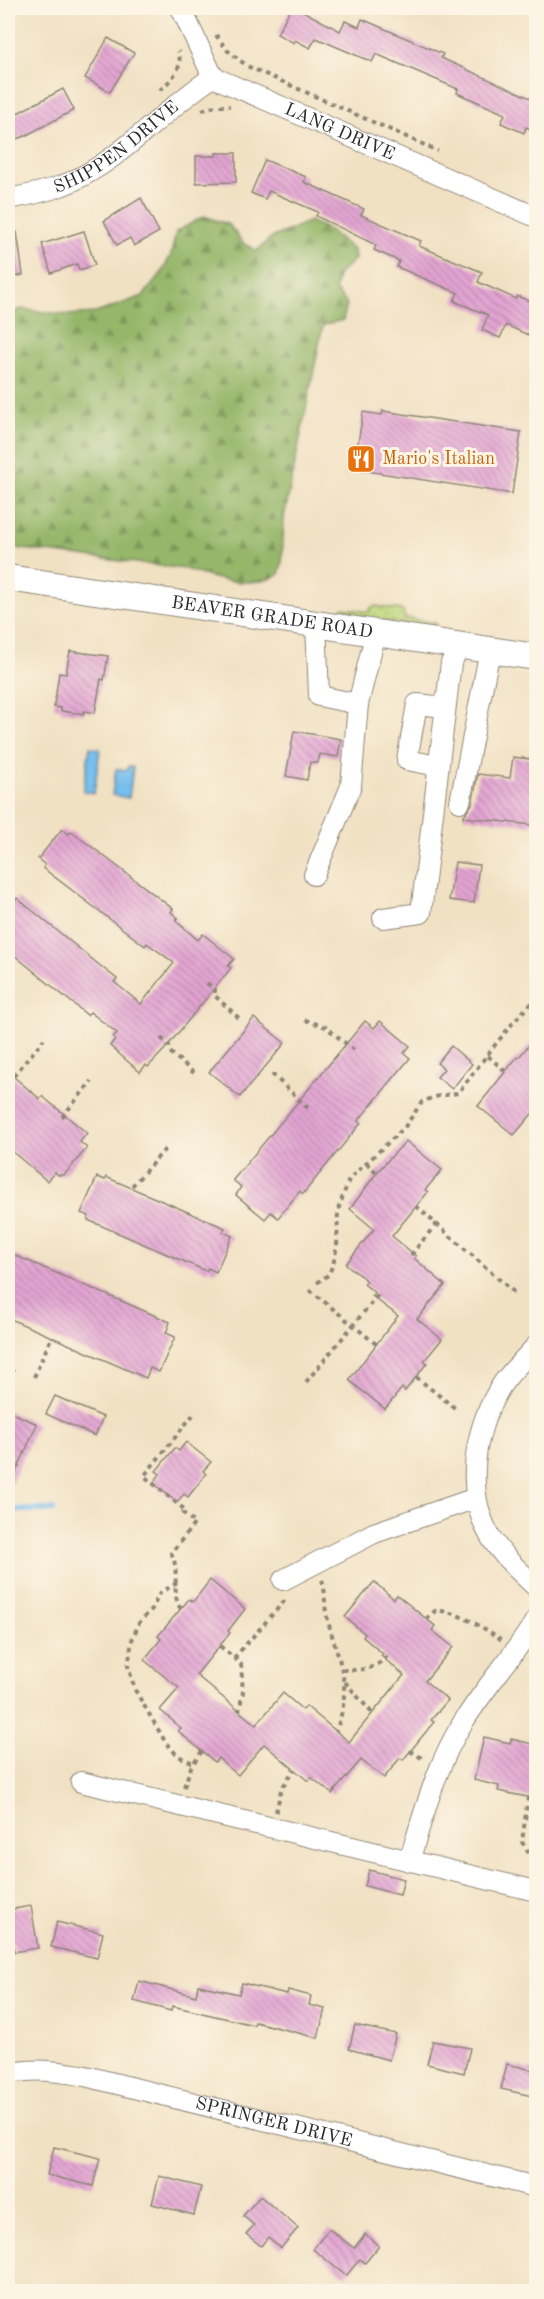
<svg xmlns="http://www.w3.org/2000/svg" width="544" height="2299" font-family="'Old Standard TT',serif">
  <defs>
    <pattern id="grass-dots" width="8" height="8" patternUnits="userSpaceOnUse" patternTransform="scale(1.5)"><rect width="8" height="8" fill="#bed67b"/><path d="M2 2h.1M6 6h.1" fill="none" stroke="#a3b86a" stroke-width="1.8" stroke-linecap="round"/></pattern>
    <pattern id="forest-firs" width="22" height="20" patternUnits="userSpaceOnUse" patternTransform="scale(1.5)"><rect width="22" height="20" fill="#96b76b"/><path d="M5 1l3.5 6h-7zM16 11l3.5 6h-7z" fill="#7b9558"/></pattern>
    <pattern id="building-back-hatch" width="6" height="6" patternUnits="userSpaceOnUse" patternTransform="scale(1.5)"><rect width="6" height="6" fill="#e3a4d3"/><path d="M-1 5l2 2M0 0l6 6M5-1l2 2" fill="none" stroke="#b886ab"/></pattern>
  </defs>
  <rect width="100%" height="100%" fill="#fcf5e5"/>
  <filter id="ink" filterUnits="userSpaceOnUse"><feTurbulence type="fractalNoise" baseFrequency=".0167" numOctaves="2"/><feDisplacementMap in="SourceGraphic" scale="12" xChannelSelector="R" yChannelSelector="G"/><feConvolveMatrix kernelMatrix="1 2 1 2 8 2 1 2 1" color-interpolation-filters="sRGB"/></filter>
  <filter id="wash" filterUnits="userSpaceOnUse"><feTurbulence type="fractalNoise" baseFrequency=".008" numOctaves="4" result="noise"/><feDisplacementMap in="SourceGraphic" scale="24" xChannelSelector="R" yChannelSelector="G"/><feGaussianBlur stdDeviation="1.35" result="paint"/><feColorMatrix in="noise" values="0 0 0 0 0 0 0 0 0 0 0 0 0 0 0 0 0 1.4 0 .05"/><feComposite in="paint" operator="in"/></filter>
  <g filter="url(#wash)">
    <rect width="100%" height="100%" fill="#f1e1c3"/>
    <polygon fill="url(#grass-dots)" stroke="#748053" stroke-width="1.5" points="375,606 401,610 404,613 404,618 436,623 436,625 433,628 341,615 339,612 343,608 369,612 370,608"/>
    <path fill="url(#forest-firs)" stroke="#60714b" stroke-width="1.5" d="M204 216 229 225 244 244 257 251 271 238 310 221 329 230 354 251 355 259 338 275 335 290 347 304 343 320 323 325 284 517 282 562 279 574C256 590 211 579 186 569L8 547V313L22 309 68 315 96 313 143 296 161 274 171 255 176 232Z"/>
    <g fill="#75beed" stroke="#50748c" stroke-width="1.5">
      <polygon points="90,747 100,749 94,793 83,791"/>
      <polygon points="128,766 133,767 129,798 112,795 116,769 127,770"/>
    </g>
    <g fill="none" stroke-linecap="round" stroke-linejoin="round">
      <polyline stroke="#75beed" stroke-width="6" points="8,1510 53,1510"/>
    </g>
    <g id="blocks">
      <g fill="url(#building-back-hatch)">
        <polygon points="291,8 297,8 340,31 345,21 359,27 362,19 443,54 441,58 537,101 537,132 526,127 524,133 501,123 505,114 457,93 458,89 376,54 372,62 316,38 310,48 295,40 294,43 277,34"/>
        <polygon points="108,38 134,53 110,92 85,78"/>
        <polygon points="63,89 74,110 23,137 8,141 8,118"/>
        <polygon points="216,153 236,153 236,182 196,183 196,156 216,156"/>
        <polygon points="265,160 306,177 304,182 364,209 361,215 421,241 419,246 482,272 478,282 516,299 517,296 537,304 537,317 528,335 506,325 500,338 482,330 488,315 454,301 458,293 397,267 399,261 374,250 376,245 316,216 318,212 269,191 265,199 251,193"/>
        <polygon points="141,198 159,232 134,246 130,238 117,245 104,221"/>
        <polygon points="84,231 95,265 79,270 77,264 51,273 42,244"/>
        <polygon points="8,232 17,232 23,275 8,278"/>
        <polygon points="383,411 521,432 512,494 354,469 363,412 382,415"/>
        <polygon points="70,651 108,656 104,680 101,679 95,713 84,711 84,714 61,711 61,708 54,707 59,673 66,674"/>
        <polygon points="294,731 341,739 338,757 320,754 318,763 310,762 307,780 286,776"/>
        <polygon points="513,757 537,760 537,795 532,825 463,817 472,804 478,774 510,778"/>
        <polygon points="62,829 69,834 71,831 173,909 171,912 178,918 176,921 198,940 203,934 234,959 228,966 231,968 165,1049 148,1067 146,1065 140,1072 110,1046 115,1039 113,1037 117,1033 90,1012 87,1015 8,950 8,895 15,901 17,898 98,964 117,979 114,982 141,1004 174,963 147,943 145,946 43,868 45,865 38,859"/>
        <polygon points="455,862 479,865 474,903 449,900"/>
        <polygon points="254,1018 285,1043 240,1097 209,1072"/>
        <polygon points="365,1021 374,1028 380,1021 410,1046 404,1053 410,1058 358,1121 361,1123 303,1194 300,1191 278,1218 271,1212 265,1219 236,1195 241,1187 233,1180"/>
        <polygon points="537,1036 537,1108 514,1135 478,1106 517,1057 518,1058"/>
        <polygon points="451,1046 472,1064 452,1089 437,1077 444,1069 437,1063"/>
        <polygon points="8,1072 40,1099 42,1096 87,1133 80,1142 87,1148 64,1175 58,1175 55,1172 47,1181 8,1148"/>
        <polygon points="406,1141 442,1170 425,1190 428,1192 392,1236 416,1256 414,1258 445,1285 417,1319 442,1339 424,1361 427,1363 405,1391 402,1388 385,1409 349,1380 398,1316 372,1296 375,1293 364,1284 367,1281 346,1264 374,1229 350,1209 378,1171"/>
        <polygon points="97,1177 105,1180 106,1177 225,1228 223,1232 232,1236 216,1272 208,1268 206,1271 88,1220 89,1216 81,1213"/>
        <polygon points="12,1254 170,1322 166,1333 175,1337 159,1372 150,1368 146,1378 8,1318 8,1265"/>
        <polygon points="55,1396 103,1417 95,1436 46,1414"/>
        <polygon points="8,1411 37,1424 8,1491"/>
        <polygon points="186,1442 211,1462 203,1471 206,1474 188,1497 184,1494 177,1502 153,1483 160,1474 156,1471 175,1448 179,1451"/>
        <polygon points="210,1580 245,1609 228,1631 230,1633 196,1675 256,1725 283,1693 303,1710 306,1706 349,1742 404,1675 381,1656 383,1654 363,1637 365,1634 345,1617 374,1582 394,1599 397,1595 435,1626 432,1630 453,1647 425,1681 448,1700 431,1720 434,1722 403,1760 400,1758 384,1778 361,1760 332,1794 311,1777 308,1781 264,1744 238,1775 218,1758 215,1762 198,1748 178,1731 181,1728 160,1710 179,1688 144,1660 161,1639 158,1636 189,1599 193,1602"/>
        <polygon points="484,1737 510,1743 511,1739 537,1745 537,1799 498,1791 499,1786 474,1780"/>
        <polygon points="369,1870 404,1879 400,1895 365,1886"/>
        <polygon points="31,1906 38,1948 14,1952 13,1943 8,1944 8,1910"/>
        <polygon points="57,1922 103,1933 97,1958 51,1947"/>
        <polygon points="139,1981 196,1996 198,1985 239,1994 242,1983 287,1994 288,1990 311,1996 309,2005 325,2009 318,2038 255,2022 254,2025 172,2006 171,2011 134,2001"/>
        <polygon points="355,2025 396,2034 389,2060 349,2049"/>
        <polygon points="433,2041 470,2048 464,2073 427,2064"/>
        <polygon points="507,2064 537,2071 537,2097 501,2089"/>
        <polygon points="54,2147 100,2158 93,2186 47,2175"/>
        <polygon points="159,2176 201,2187 194,2215 152,2204"/>
        <polygon points="260,2196 298,2228 281,2248 268,2237 261,2246 246,2234 254,2225 243,2216"/>
        <polygon points="329,2229 354,2248 365,2234 379,2246 365,2263 360,2259 346,2276 313,2249"/>
      </g>
    </g>
  </g>
  <g filter="url(#ink)">
    <use href="#blocks" fill-opacity="0" stroke="#8e8677" stroke-width="1.5"/>
    <g fill="none" stroke-linecap="round" stroke-linejoin="round">
      <g stroke="#8e8677" stroke-width="22">
        <g id="minor">
          <path id="s1" d="M181 8 213 77 536 217"/>
          <path id="s2" d="M8 199C25 196 44 192 61 186 119 164 162 110 213 77"/>
          <polyline points="316,623 319,696 358,704 376,632"/>
          <polyline points="438,766 407,760 417,704 445,707"/>
          <polyline points="460,802 490,650"/>
          <polyline points="314,875 351,786 358,704"/>
          <polyline points="383,918 421,913 451,663 461,645"/>
          <path d="M536 1346C523 1361 507 1374 498 1391 473 1434 465 1493 490 1536 502 1556 520 1572 536 1587"/>
          <polyline points="283,1580 374,1533 476,1498"/>
          <polyline points="81,1782 536,1891"/>
          <path d="M409 1861C424 1814 436 1766 462 1724 484 1688 514 1656 536 1620"/>
          <path id="s3" d="M8 2074C33 2068 55 2071 81 2075L536 2187"/>
        </g>
      </g>
      <g stroke="#8e8677" stroke-width="28">
        <g id="major">
          <path id="s4" d="M8 578 536 657"/>
        </g>
      </g>
      <g stroke="#8e8677" stroke-width="4" stroke-dasharray="4.5 4.5" stroke-linecap="butt">
        <polyline points="216,35 227,50 247,66 438,151"/>
        <path d="M160 90C172 79 184 68 178 51"/>
        <polyline points="202,110 215,106 230,106"/>
        <polyline points="207,983 215,990 214,995 240,1019"/>
        <polyline points="305,1020 326,1027 355,1051"/>
        <polyline points="161,1038 169,1045 170,1052 195,1074"/>
        <polyline points="488,1056 505,1071"/>
        <polyline points="272,1074 309,1109"/>
        <polyline points="8,1083 44,1039"/>
        <polyline points="62,1117 92,1081"/>
        <polyline points="366,1163 377,1173"/>
        <polyline points="132,1186 167,1147"/>
        <polyline points="416,1206 517,1295"/>
        <polyline points="411,1255 437,1223"/>
        <path d="M317 1283 328 1275 333 1265 337 1246 338 1210 349 1179 404 1128 422 1102 434 1097 458 1093C470 1078 524 1004 536 1001"/>
        <polyline points="310,1290 376,1344"/>
        <polyline points="34,1377 52,1336"/>
        <polyline points="416,1377 456,1409"/>
        <polyline points="8,1382 14,1367"/>
        <polyline points="306,1382 378,1295"/>
        <path d="M322 1580C326 1590 324 1602 326 1612 336 1659 355 1681 336 1731"/>
        <polyline points="177,1583 160,1593 152,1609 139,1623 132,1640 128,1666 135,1690 166,1743 178,1756 193,1763"/>
        <path d="M181 1609C170 1596 181 1569 171 1553L195 1523 183 1513 185 1510 144 1476 193 1415"/>
        <path d="M426 1619 435 1611C454 1609 486 1629 502 1640"/>
        <polyline points="220,1646 241,1664 243,1692 239,1711"/>
        <polyline points="234,1658 287,1598"/>
        <path d="M342 1670C360 1670 375 1671 387 1656"/>
        <polyline points="345,1682 372,1713"/>
        <polyline points="410,1751 425,1760"/>
        <polyline points="184,1787 191,1767 202,1751"/>
        <polyline points="528,1797 522,1842 533,1860 532,1871"/>
        <polyline points="276,1812 281,1790 294,1769"/>
      </g>
      <use href="#minor" stroke="#fff" stroke-width="20"/>
      <use href="#major" stroke="#fff" stroke-width="26"/>
    </g>
  </g>
  <defs>
    <g id="restaurant-square" transform="scale(1.5)"><rect x="-9" y="-9" width="18" height="18" rx="4" fill="#e8710a" stroke="#fcf5e5"/><path d="M-5-6h1v4h1v-4h1v4h1v-4h1v5L-1.5 .5V6h-2V.5L-5-1ZM5-6V6H3V1.5H1.5Q1.5-4 5-6Z" fill="#fff"/></g>
  </defs>
  <g fill-rule="evenodd">
    <use href="#restaurant-square" x="361" y="459"/>
  </g>
  <g text-anchor="middle" dominant-baseline="central" stroke-width="6" stroke-linejoin="round" paint-order="stroke">
    <g font-size="18" fill="#2b2b2b" stroke="#fcf5e5">
      <text stroke="none"><textPath href="#s1" startOffset="214">LANG DRIVE</textPath></text>
      <text stroke="none"><textPath href="#s2" startOffset="122">SHIPPEN DRIVE</textPath></text>
      <text stroke="none"><textPath href="#s4" startOffset="267">BEAVER GRADE ROAD</textPath></text>
      <text stroke="none"><textPath href="#s3" startOffset="272">SPRINGER DRIVE</textPath></text>
    </g>
    <g font-size="18" fill="#c56008" stroke="#fcf5e5" text-anchor="start">
      <text x="382" y="459">Mario's Italian</text>
    </g>
  </g>
  <rect width="544" height="2299" fill="none" stroke="#fcf5e5" stroke-width="30"/>
</svg>
